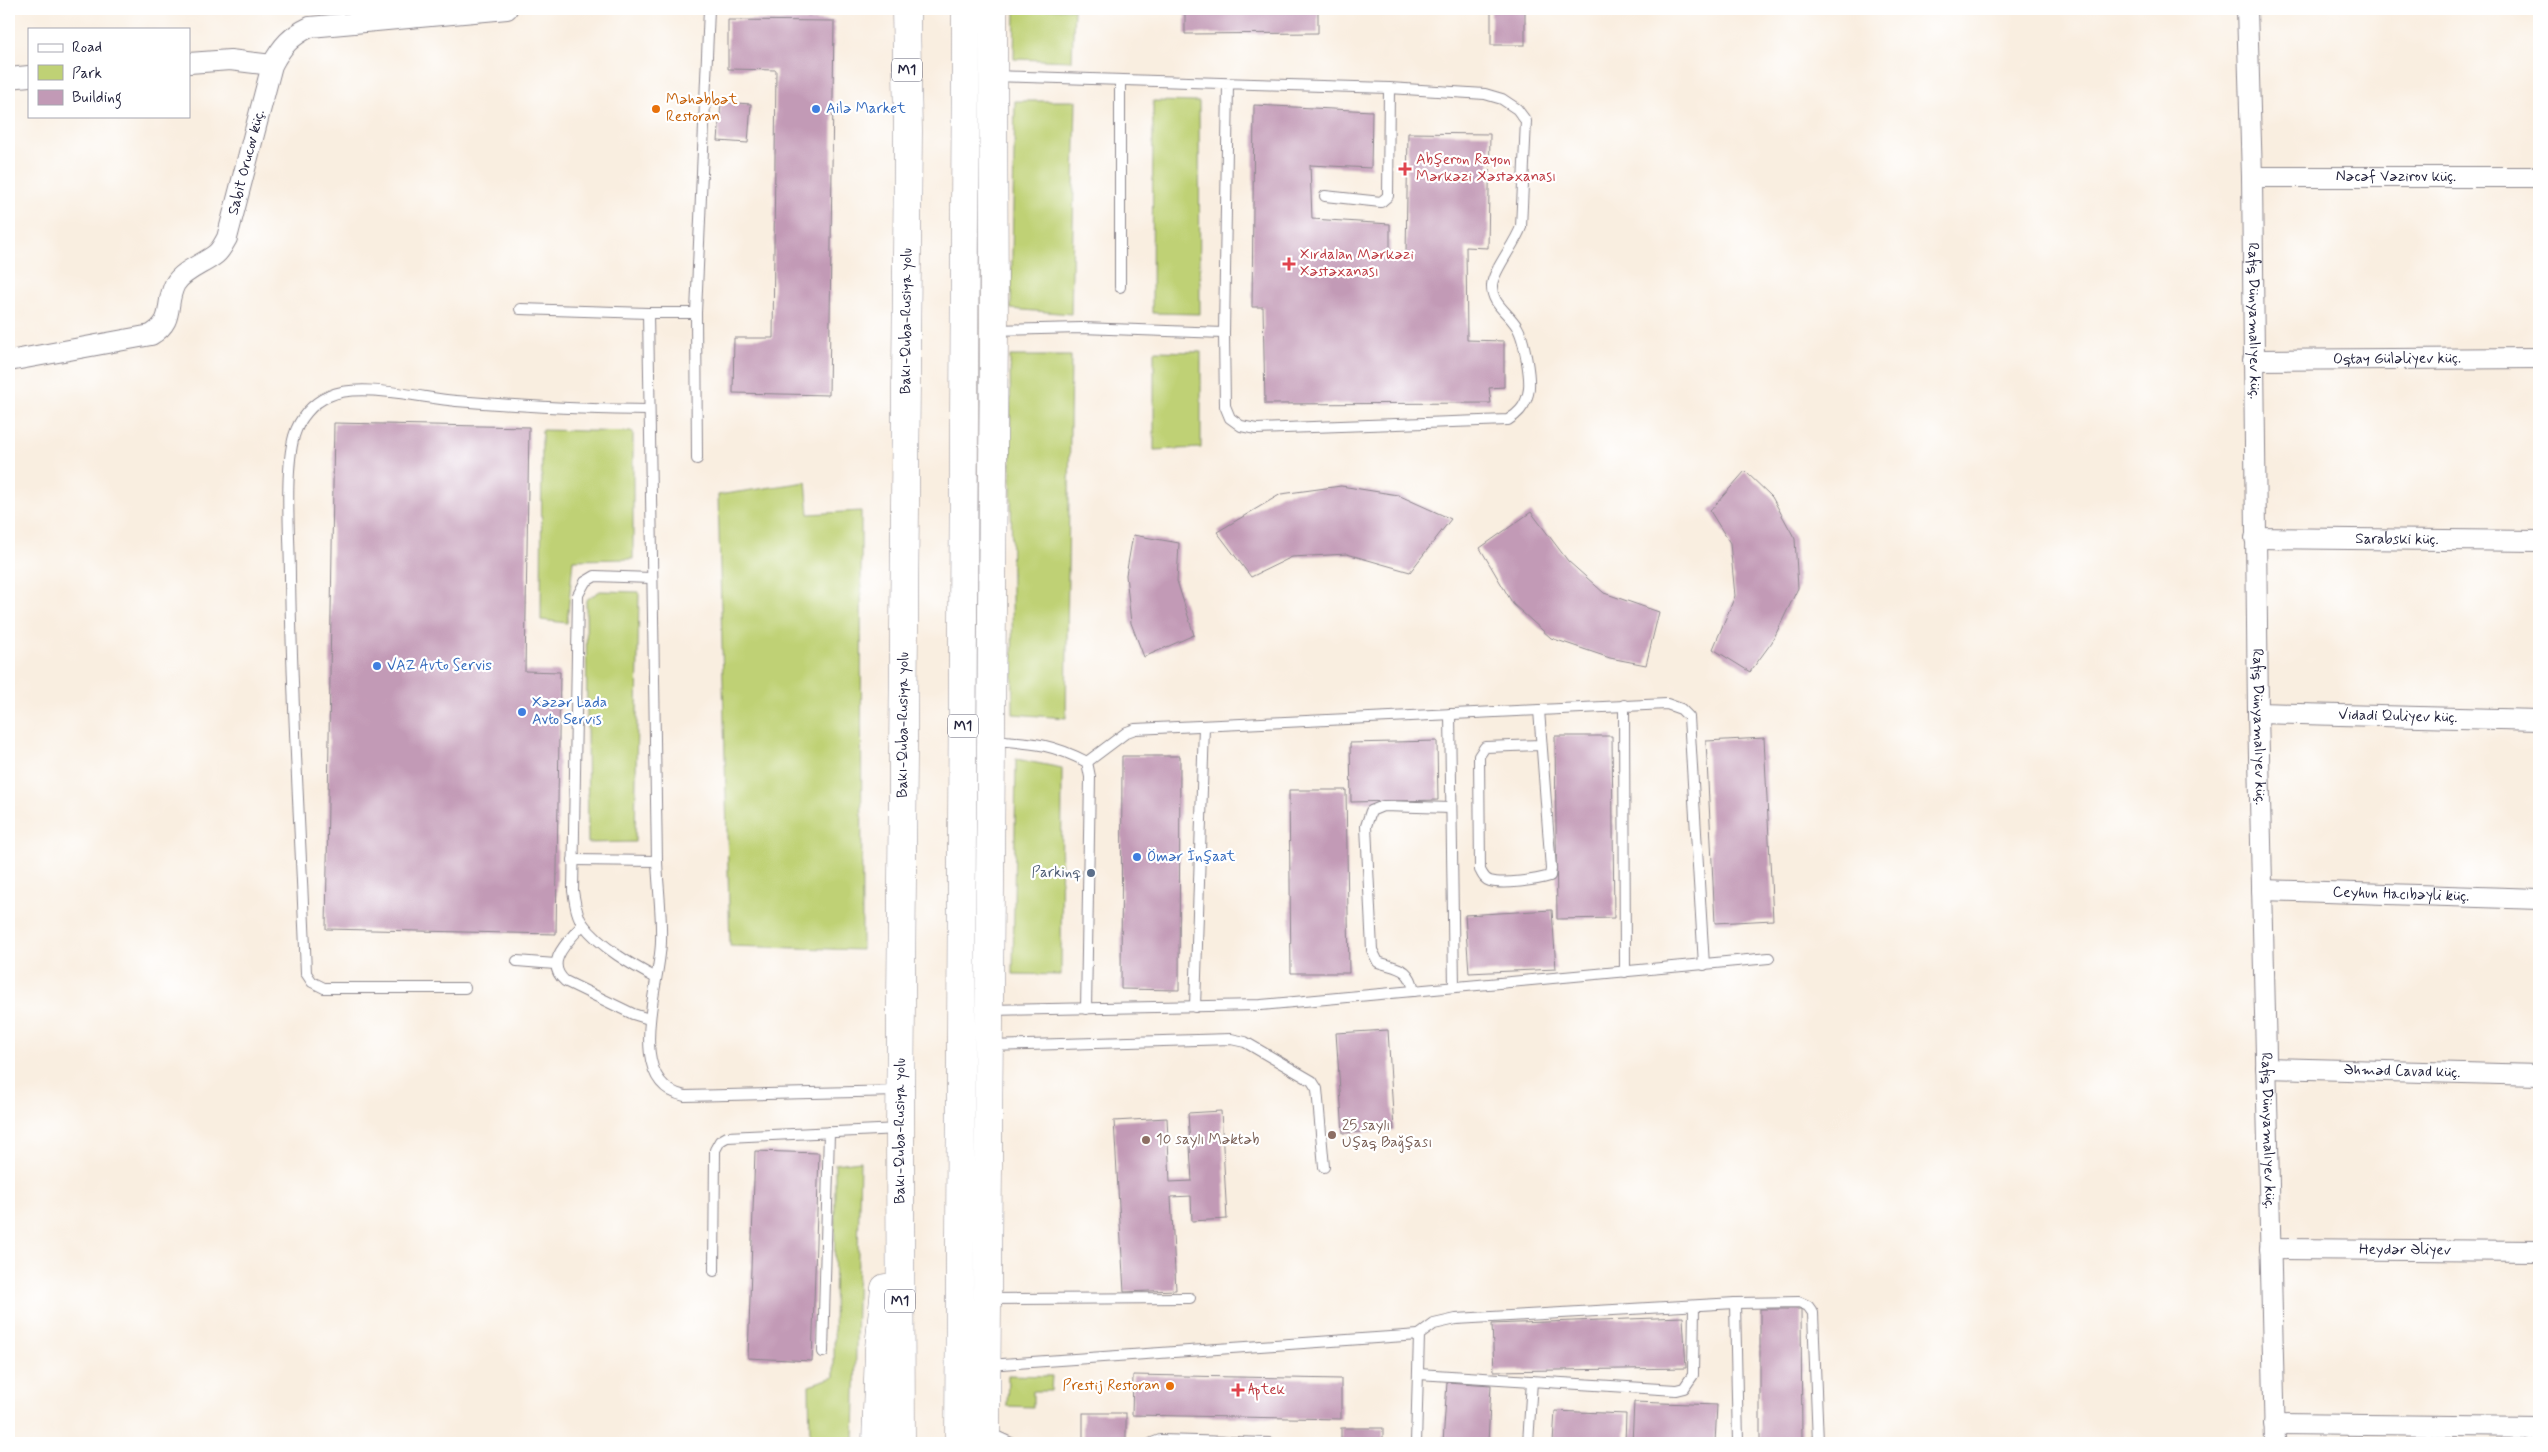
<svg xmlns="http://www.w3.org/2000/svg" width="2548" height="1452" font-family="Mynerve,sans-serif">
  <rect width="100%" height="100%" fill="#fff"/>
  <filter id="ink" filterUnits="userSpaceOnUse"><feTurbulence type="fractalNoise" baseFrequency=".02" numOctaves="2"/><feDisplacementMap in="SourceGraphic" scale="10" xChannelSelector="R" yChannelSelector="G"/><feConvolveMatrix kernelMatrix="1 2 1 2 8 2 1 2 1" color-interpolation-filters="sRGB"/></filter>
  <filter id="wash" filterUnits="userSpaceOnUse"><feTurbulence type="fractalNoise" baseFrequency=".0096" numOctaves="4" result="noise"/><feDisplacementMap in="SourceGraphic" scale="20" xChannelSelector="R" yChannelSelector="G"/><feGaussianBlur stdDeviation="1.12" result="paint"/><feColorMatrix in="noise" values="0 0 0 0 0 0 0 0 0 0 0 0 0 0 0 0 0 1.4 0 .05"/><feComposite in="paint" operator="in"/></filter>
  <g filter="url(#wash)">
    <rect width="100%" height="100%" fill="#f9eee0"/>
    <g fill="#bfd175" stroke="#707a58">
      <polygon points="1015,9 1074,9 1072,61 1014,59"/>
      <polygon points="1015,101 1076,101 1071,314 1011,309"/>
      <polygon points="1153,101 1199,102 1200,314 1152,313"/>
      <polygon points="1154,351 1201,352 1201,448 1154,450"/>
      <polygon points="1010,356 1071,356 1066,718 1013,714"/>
      <polygon points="542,430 633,432 633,559 573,560 567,623 541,620"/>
      <polygon points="806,482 809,514 861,511 862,950 730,946 718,495"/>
      <polygon points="600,591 639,592 635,842 588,843 586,600"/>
      <polygon points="1016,759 1062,768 1061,975 1013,974"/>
      <polygon points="860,1161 854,1443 810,1443 809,1385 834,1377 835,1164"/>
      <polygon points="1008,1375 1052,1376 1051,1391 1033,1391 1033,1407 1007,1406"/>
    </g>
    <g id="blocks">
      <g fill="#c29ab6">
        <polygon points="1185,9 1318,9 1318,33 1185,34"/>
        <rect x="1491" y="9" width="34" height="36"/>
        <polygon points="728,20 834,21 829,395 733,393 734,338 773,338 776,70 728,69"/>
        <polygon points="721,102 751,104 748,143 718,141"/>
        <polygon points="1254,105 1372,111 1371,168 1310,165 1312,219 1390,224 1390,254 1406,254 1408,133 1490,134 1488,248 1466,247 1467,340 1504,341 1504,387 1489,388 1491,403 1265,404 1263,307 1252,307"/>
        <polygon points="334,423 529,427 525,671 560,672 556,934 326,929"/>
        <polygon points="1745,471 1772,497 1795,539 1798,588 1772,642 1750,672 1713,649 1735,596 1730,543 1710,511"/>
        <polygon points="1341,486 1398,495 1451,519 1410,572 1347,554 1292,557 1251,577 1217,532 1281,494"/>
        <polygon points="1531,512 1568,561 1604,593 1659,612 1646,665 1610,658 1551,638 1513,604 1480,548"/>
        <polygon points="1133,535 1179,543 1177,581 1194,635 1144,657 1131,623 1126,575"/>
        <polygon points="1555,736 1612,736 1614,918 1557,919"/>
        <polygon points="1764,738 1773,920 1715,923 1706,741"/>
        <polygon points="1437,741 1438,800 1351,802 1350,743"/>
        <polygon points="1122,756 1180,756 1179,990 1121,989"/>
        <polygon points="1289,790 1346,790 1349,973 1291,973"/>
        <polygon points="1552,910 1556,969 1469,973 1465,915"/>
        <polygon points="1388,1030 1394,1130 1343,1133 1336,1033"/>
        <polygon points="1221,1111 1227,1219 1192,1221 1191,1196 1171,1197 1176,1290 1124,1292 1114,1121 1167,1118 1170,1182 1192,1181 1188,1113"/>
        <polygon points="755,1151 819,1153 812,1361 748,1358"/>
        <polygon points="1760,1309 1801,1309 1802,1443 1760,1443"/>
        <polygon points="1683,1317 1686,1368 1494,1371 1492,1324"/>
        <polygon points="1133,1375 1341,1379 1341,1419 1132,1415"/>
        <polygon points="1447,1382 1491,1385 1488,1443 1443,1443"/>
        <polygon points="1634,1402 1717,1405 1715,1443 1632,1443"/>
        <polygon points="1555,1411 1626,1414 1625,1443 1553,1443"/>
        <rect x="1083" y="1413" width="43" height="30"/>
        <rect x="1341" y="1428" width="42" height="15"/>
      </g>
    </g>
  </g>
  <g filter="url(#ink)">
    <use href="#blocks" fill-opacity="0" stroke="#8e888e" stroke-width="1"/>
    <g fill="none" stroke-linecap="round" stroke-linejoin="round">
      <g stroke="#8e888e" stroke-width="12">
        <g id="service">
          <path d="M709 9 696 313H648L657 861C658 887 662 915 661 941 661 982 622 1083 685 1096L900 1091"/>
          <path d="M993 76 1389 88 1485 94 1502 99 1517 109 1526 121 1521 227C1515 244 1493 271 1492 285 1491 304 1508 312 1517 327 1524 338 1532 381 1528 394 1525 407 1518 414 1508 420L1256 429 1241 426 1230 418 1225 406 1224 333 1228 84"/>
          <polyline points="1325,196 1381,202 1388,196 1389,88"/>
          <polyline points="1120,287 1120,81"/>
          <polyline points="520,309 648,313"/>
          <polyline points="696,313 697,459"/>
          <polyline points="995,330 1081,328 1224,333"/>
          <path d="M651 578 595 576 585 582 578 595 573 891C575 902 576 915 583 924 600 947 632 965 656 978"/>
          <polyline points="1624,705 1625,972"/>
          <path d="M1539 710 1551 869 1550 876C1537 880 1503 885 1490 881 1484 879 1483 875 1480 870L1479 756 1485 747 1541 745"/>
          <polyline points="1450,714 1454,987"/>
          <path d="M992 740C1032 743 1050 743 1087 762L1090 777 1086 1009"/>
          <polyline points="1087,762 1127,732 1135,729 1667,704 1681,709 1689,717 1704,965"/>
          <polyline points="573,860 657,861"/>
          <path d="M583 924C569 941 543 962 565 981L633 1014 649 1019"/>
          <polyline points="517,961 555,964"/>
          <path d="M465 988H324L312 982 306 973C301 841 292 710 290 578 290 538 284 473 294 436 299 419 312 403 329 396 359 382 422 398 456 401 520 406 584 410 648 410"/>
          <path d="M1414 991C1410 967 1398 969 1378 962L1372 950 1366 826 1371 811 1383 806 1451 808"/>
          <polyline points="1195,1007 1204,726"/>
          <polyline points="990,1010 1261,1005 1769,958"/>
          <polyline points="990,1046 1231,1039 1245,1042 1312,1081 1317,1089 1324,1167"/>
          <polyline points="714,1271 715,1150 720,1141 727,1137 899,1129"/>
          <polyline points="989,1299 1190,1298"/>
          <polyline points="1735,1303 1738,1443"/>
          <polyline points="823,1352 829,1132"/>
          <polyline points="988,1365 1419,1335"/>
          <polyline points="1418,1374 1676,1390 1684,1388 1693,1375 1694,1306"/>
          <polyline points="989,1433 1011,1443"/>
          <polyline points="1152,1443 1160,1440 1269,1443"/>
          <polyline points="1416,1443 1419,1335 1434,1324 1456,1319 1735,1303 1799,1302 1808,1306 1813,1313 1818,1443"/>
          <polyline points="1528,1443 1532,1381"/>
        </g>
      </g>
      <g stroke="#8e888e" stroke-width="22">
        <g id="minor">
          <path id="s1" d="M2247 9 2252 177 2258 713 2275 1443"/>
          <polyline points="189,63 230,60 272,65"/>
          <polyline points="9,78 29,76"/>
          <path id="s2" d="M2252 177H2539"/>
          <path id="s3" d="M2253 360 2539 358"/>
          <path id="s4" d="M9 361 151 335C176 320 164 305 175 284 183 270 204 264 216 254 221 250 224 243 227 238L272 65C282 46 291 36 310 27L507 9"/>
          <path id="s5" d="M2255 538 2539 541"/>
          <path id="s6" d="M2258 713 2539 720"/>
          <path id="s7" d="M2262 890 2539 899"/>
          <path id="s8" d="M2266 1068 2539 1075"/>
          <path id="s9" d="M2270 1249 2539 1251"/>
          <polyline points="2274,1424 2539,1427"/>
        </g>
      </g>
      <g stroke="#8e888e" stroke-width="29">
        <g id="trunk">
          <polyline points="876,1443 879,1348 885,1288"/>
          <path id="s10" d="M901 1443 900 1129 908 131 906 9"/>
          <polyline points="959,1443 966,9"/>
          <polyline points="986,1443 994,330 993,9"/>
        </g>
      </g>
      <use href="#service" stroke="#fff" stroke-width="10"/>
      <use href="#minor" stroke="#fff" stroke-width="20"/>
      <use href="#trunk" stroke="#fff" stroke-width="28"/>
    </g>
  </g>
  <g fill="#e8710a" stroke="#fff" stroke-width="2">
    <circle cx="656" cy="109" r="5"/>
    <circle cx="1170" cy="1386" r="5"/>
  </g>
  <g fill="#3f7fe0" stroke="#fff" stroke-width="2">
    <circle cx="816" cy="109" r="5"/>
    <circle cx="377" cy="666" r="5"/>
    <circle cx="522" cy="712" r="5"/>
    <circle cx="1137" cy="857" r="5"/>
  </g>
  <g fill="#e0444e" stroke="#fff" stroke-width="2">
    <path d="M1402.5 161.5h5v5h5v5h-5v5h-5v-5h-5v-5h5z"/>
    <path d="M1286.5 256.5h5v5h5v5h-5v5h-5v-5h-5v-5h5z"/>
    <path d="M1235.5 1382.5h5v5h5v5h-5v5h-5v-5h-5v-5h5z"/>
  </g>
  <circle fill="#5c6f8a" stroke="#fff" stroke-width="2" cx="1091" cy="873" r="5"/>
  <g fill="#8d6e63" stroke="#fff" stroke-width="2">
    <circle cx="1332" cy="1135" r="5"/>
    <circle cx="1146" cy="1140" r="5"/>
  </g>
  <g text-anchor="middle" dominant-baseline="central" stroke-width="4.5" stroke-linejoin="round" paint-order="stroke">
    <g fill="#fff" stroke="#646476" stroke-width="1">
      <rect x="892" y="58.5" width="30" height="23" rx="4"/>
      <rect x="948" y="714.5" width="30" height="23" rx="4"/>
      <rect x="885" y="1289.5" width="30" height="23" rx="4"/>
    </g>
    <g font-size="14" font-weight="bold" fill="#22223b">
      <text x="907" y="70">M1</text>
      <text x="963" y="726">M1</text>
      <text x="900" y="1301">M1</text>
    </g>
    <g font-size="15" fill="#c56008" stroke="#fff" text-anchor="start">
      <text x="666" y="100">Məhəbbət<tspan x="666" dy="17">Restoran</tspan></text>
      <text x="1160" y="1386" text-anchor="end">Prestij Restoran</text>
    </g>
    <g font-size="15" fill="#366cbe" stroke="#fff" text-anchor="start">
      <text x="826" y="109">Ailə Market</text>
      <text x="387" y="666">VAZ Avto Servis</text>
      <text x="532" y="703">Xəzər Lada<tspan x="532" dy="17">Avto Servis</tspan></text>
      <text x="1147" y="857">Ömər İnşaat</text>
    </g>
    <g font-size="15" fill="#be3a42" stroke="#fff" text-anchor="start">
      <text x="1416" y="160">Abşeron Rayon<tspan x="1416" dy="17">Mərkəzi Xəstəxanası</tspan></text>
      <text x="1300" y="255">Xırdalan Mərkəzi<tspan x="1300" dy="17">Xəstəxanası</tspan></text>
      <text x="1248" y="1390">Aptek</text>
    </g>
    <g font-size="15" fill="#22223b" stroke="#fff">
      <text stroke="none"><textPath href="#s4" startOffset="352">Sabit Orucov küç.</textPath></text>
      <text stroke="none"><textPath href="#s2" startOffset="144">Nəcəf Vəzirov küç.</textPath></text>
      <text stroke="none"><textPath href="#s10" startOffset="1122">Bakı-Quba-Rusiya yolu</textPath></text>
      <text stroke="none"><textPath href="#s1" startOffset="312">Rafiq Dünyamalıyev küç.</textPath></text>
      <text stroke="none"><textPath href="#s3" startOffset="144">Oqtay Güləliyev küç.</textPath></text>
      <text stroke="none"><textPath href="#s5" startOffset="142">Sarabski küç.</textPath></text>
      <text stroke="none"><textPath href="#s6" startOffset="140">Vidadi Quliyev küç.</textPath></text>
      <text stroke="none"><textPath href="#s10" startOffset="718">Bakı-Quba-Rusiya yolu</textPath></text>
      <text stroke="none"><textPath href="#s1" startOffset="718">Rafiq Dünyamalıyev küç.</textPath></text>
      <text stroke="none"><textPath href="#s7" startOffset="139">Ceyhun Hacıbəyli küç.</textPath></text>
      <text stroke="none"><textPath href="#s8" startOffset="136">Əhməd Cavad küç.</textPath></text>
      <text stroke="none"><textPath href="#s10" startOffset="312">Bakı-Quba-Rusiya yolu</textPath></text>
      <text stroke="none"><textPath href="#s1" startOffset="1122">Rafiq Dünyamalıyev küç.</textPath></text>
      <text stroke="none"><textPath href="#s9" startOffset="135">Heydər Əliyev</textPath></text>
    </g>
    <g font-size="15" fill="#4e5e75" stroke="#fff" text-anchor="end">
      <text x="1081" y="873">Parkinq</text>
    </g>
    <g font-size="15" fill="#785e54" stroke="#fff" text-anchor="start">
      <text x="1342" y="1126">25 saylı<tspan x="1342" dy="17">Uşaq Bağşası</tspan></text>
      <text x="1156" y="1140">10 saylı Məktəb</text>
    </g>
  </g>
  <rect width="2548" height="1452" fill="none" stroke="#fff" stroke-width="30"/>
  <rect x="28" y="28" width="162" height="90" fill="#ffffff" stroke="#a7a7b1"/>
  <rect x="38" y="44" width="25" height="8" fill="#ffffff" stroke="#a7a7b1"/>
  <text x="72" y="52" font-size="15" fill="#22223b">Road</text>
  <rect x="38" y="65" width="25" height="15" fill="#bfd175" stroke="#a7a7b1"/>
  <text x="72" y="78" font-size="15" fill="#22223b">Park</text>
  <rect x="38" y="90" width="25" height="15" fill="#c29ab6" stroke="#a7a7b1"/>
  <text x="72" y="102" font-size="15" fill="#22223b">Building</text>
</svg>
